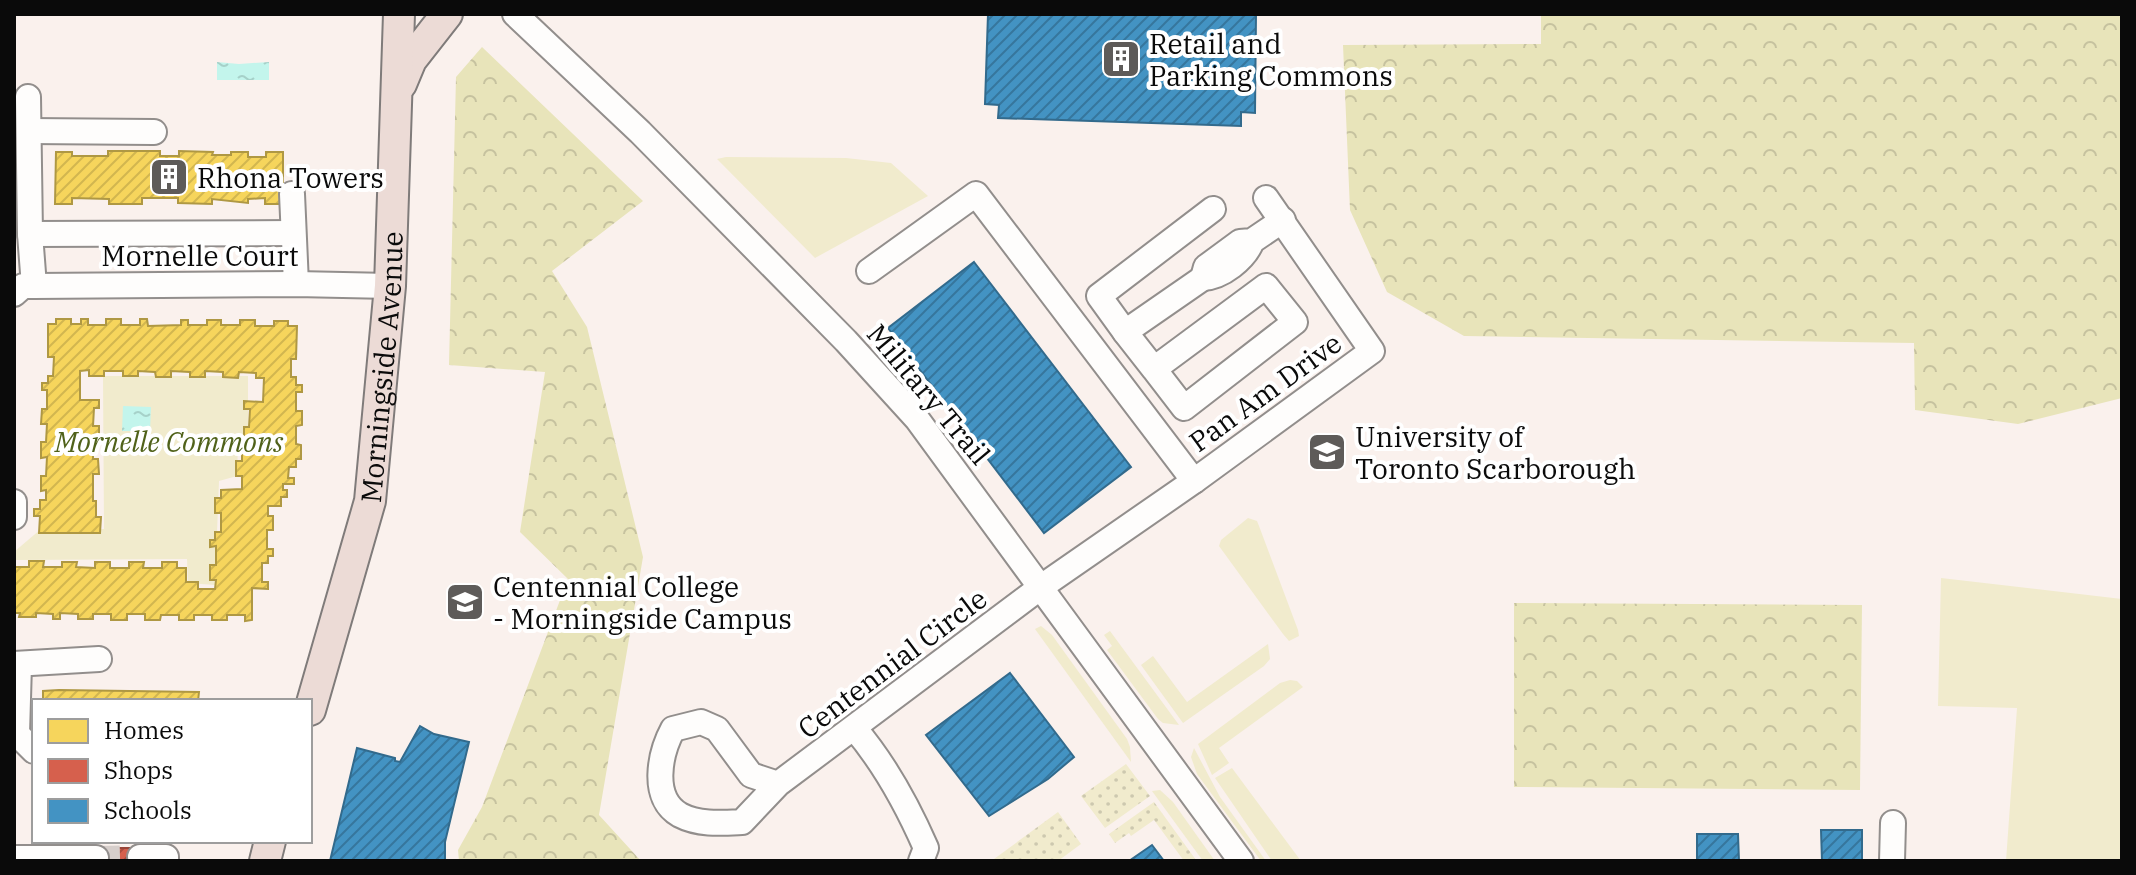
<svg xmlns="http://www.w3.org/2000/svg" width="2136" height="875" font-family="'IBM Plex Serif',serif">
  <defs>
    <pattern id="forest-crowns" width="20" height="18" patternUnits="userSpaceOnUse" patternTransform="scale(2)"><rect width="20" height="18" fill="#e8e4ba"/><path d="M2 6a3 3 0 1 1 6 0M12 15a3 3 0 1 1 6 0" fill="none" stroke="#c6c29f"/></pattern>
    <pattern id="garden-dots" width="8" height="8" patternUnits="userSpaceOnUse" patternTransform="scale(2)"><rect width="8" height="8" fill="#f1ebcd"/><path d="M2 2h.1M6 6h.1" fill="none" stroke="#cdc8af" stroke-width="1.8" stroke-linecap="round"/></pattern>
    <pattern id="water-ripples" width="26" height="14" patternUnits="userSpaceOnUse" patternTransform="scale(2)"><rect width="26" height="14" fill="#c3f5ec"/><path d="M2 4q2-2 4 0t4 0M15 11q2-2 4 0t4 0" fill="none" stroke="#a6d1c9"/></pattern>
    <pattern id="homes-hatch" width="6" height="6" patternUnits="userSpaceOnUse" patternTransform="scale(2)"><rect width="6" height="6" fill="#f6d55c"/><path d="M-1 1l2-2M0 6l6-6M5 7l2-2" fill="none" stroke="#d2b64f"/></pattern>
    <pattern id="shops-hatch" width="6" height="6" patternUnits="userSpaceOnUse" patternTransform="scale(2)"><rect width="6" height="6" fill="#d6604d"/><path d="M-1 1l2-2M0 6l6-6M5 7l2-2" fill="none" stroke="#ac4d3e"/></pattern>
    <pattern id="schools-hatch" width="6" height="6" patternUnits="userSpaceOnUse" patternTransform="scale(2)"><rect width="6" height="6" fill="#4393c3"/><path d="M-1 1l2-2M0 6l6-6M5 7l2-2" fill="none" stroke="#36769d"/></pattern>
  </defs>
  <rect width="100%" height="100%" fill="#faf1ed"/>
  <g fill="#f1ebcd">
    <polygon points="726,157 846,158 891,163 928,196 815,258 717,159"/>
    <polygon points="103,376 248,376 248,432 238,444 237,476 219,481 215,585 188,583 187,559 14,560 14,552 41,529 104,529"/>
    <polygon points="1248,518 1257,521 1259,526 1298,630 1299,636 1289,641 1283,634 1219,546 1221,540"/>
    <polygon points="1941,578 2122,599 2122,861 2006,861 2017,708 1938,706"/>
    <polygon points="1041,626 1052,635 1127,739 1130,747 1131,762 1035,629"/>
    <polygon points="1110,631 1179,725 1163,723 1158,719 1107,650 1112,646 1104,635"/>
    <polygon points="1268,644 1270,659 1264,666 1183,723 1141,665 1153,656 1187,702"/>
    <polygon points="1290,680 1297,681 1303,687 1219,748 1229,763 1212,775 1198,744 1280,683"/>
    <polygon points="1194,748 1220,797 1266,861 1261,861 1197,774 1191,757"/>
    <polygon points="1232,768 1301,861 1272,861 1215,778"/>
    <polygon points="1160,790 1173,802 1215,861 1203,861 1152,791"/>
  </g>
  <g fill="url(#forest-crowns)">
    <polygon points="1541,14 2122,14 2122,398 2018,424 1915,410 1914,343 1464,336 1387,292 1350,210 1343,45 1541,44"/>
    <polygon points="482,47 643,201 552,271 587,327 643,557 599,815 641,861 459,861 458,850 482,807 568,579 520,532 545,372 449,365 456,77"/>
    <polygon points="1514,603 1862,605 1860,790 1514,787"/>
  </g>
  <g fill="url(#garden-dots)">
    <polygon points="1126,764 1150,796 1105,828 1081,796"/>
    <polygon points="1154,802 1196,860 1195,861 1184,861 1154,820 1131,836 1129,833 1115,843 1109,834"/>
    <polygon points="1058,812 1081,844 1058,861 996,861 994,859"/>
  </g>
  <g fill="url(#water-ripples)">
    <polygon points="217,62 239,64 269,62 269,80 217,80"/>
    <polygon points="123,406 151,407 150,431 122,431"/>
  </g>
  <g fill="url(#homes-hatch)" stroke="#af9843" stroke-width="2">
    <polygon points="108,151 160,151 160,156 179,156 179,151 213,152 212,155 231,155 231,152 248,152 248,157 266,157 266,152 283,152 283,204 265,204 265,198 248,199 248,203 212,199 212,204 178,203 178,198 142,198 142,204 109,204 109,199 72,198 72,204 55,204 56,152 72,152 72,156 108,156"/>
    <polygon points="56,319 71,319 71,324 81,324 81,319 88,319 88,325 106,325 106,319 121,319 121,325 140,325 140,319 147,319 148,326 181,325 181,320 188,320 188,325 207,325 207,320 221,320 221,325 240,325 240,320 255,320 255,326 274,326 274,321 288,321 288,326 297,326 296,359 291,359 291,377 296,377 296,385 302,385 302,392 296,392 296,411 302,411 302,425 296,426 296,444 301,445 301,459 296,459 296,467 289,467 288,478 294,478 294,484 283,484 283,490 287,490 287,497 281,497 281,506 268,506 268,516 273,516 273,530 267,530 267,549 273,549 273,556 268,556 268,563 262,563 262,582 268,582 268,589 252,588 252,620 245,621 245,615 227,615 227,620 212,620 212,615 194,615 194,620 179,620 179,615 161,615 160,620 145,620 145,614 127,614 127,620 111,620 111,614 93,614 93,619 78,619 78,614 60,613 60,619 53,619 53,614 36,613 36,617 19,617 20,613 14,613 14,567 29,567 29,561 44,561 43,567 62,567 62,562 77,562 76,567 95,568 95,562 110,562 110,568 129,568 129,562 144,562 143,568 162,568 162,562 177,562 177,568 186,568 186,582 198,582 198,589 215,589 216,580 210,580 210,565 216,565 216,546 210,547 210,540 215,540 215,532 221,532 221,513 215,513 215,498 221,498 221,490 242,489 242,476 236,476 236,461 242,461 242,452 249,452 250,442 244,442 244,427 249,427 250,409 244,409 244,401 263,402 264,378 256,378 256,373 239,372 238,378 223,377 223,372 205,371 205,377 190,377 190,372 171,371 171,377 156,377 155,372 138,371 138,376 123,376 123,371 104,371 104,376 89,376 89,370 80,371 80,400 99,400 99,408 94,408 93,426 99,426 99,441 93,441 93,459 98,459 99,474 93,474 93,501 96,501 96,517 101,517 100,533 39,533 40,516 34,516 34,509 40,509 40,500 46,500 46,490 41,491 41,476 46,476 47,457 41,458 41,442 46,442 47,424 41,424 42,409 47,409 47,390 42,390 42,383 48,383 48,376 53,376 54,357 48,357 48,324 56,324"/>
    <polygon points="59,690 199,692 198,701 43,701 43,691"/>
  </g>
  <polygon fill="url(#shops-hatch)" stroke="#994639" stroke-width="2" points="96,848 140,848 140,861 94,861"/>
  <g fill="url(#schools-hatch)" stroke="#326a8c" stroke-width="2">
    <polygon points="988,14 1256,14 1255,113 1241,112 1241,126 998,118 999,105 985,104"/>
    <polygon points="974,262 1131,467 1044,533 888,328"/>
    <polygon points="1010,673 1074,757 1048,779 989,816 926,735"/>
    <polygon points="420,726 434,734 469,742 445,842 445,861 330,861 357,748 395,758 395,761 400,762"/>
    <polygon points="1821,830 1862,830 1862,861 1822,861"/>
    <polygon points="1697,834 1738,834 1739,861 1697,861"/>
    <polygon points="1152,845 1164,861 1129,861"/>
  </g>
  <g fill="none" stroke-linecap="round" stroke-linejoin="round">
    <polyline stroke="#d6cecb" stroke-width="24" stroke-dasharray="24 12" stroke-linecap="butt" points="96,858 140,857"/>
    <g stroke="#928e8c" stroke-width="28">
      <g id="minor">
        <polyline points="515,14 640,132 846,341 917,419 1241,861"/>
        <polyline points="28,97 30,234 34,286"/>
        <polyline points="29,131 154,132"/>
        <polyline points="292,194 296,284"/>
        <polyline points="30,234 293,233"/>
        <path d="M1252 241C1245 259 1222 277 1203 278L1206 267 1240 242 1252 241 1283 220"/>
        <polyline points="869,271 976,194 1194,481"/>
        <polyline points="1203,278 1125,332 1099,296 1213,209"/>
        <polyline points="14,294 23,286 34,286 296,284 390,286"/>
        <polyline points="1125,332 1154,369 1266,286 1295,322 1184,408 1154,369"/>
        <polyline points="14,502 14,517"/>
        <polyline points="14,664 99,659"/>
        <path d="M855 729C884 763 908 807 926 848L921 861"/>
        <polyline points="14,732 17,734 19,664"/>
        <polyline points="17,734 34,751"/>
        <path d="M778 784 751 775 717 729 701 722 673 729C660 753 650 798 680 815 699 825 722 823 742 822L778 784 1041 587 1194 481 1372 351 1266 198"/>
        <polyline points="140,857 166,857 166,861"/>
        <polyline points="14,858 96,858"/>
        <polyline points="1892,861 1893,823"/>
      </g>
    </g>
    <g stroke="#7f7b7a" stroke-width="34">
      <g id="major">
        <polyline points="401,84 411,60 447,14"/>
        <path id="s1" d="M310 710 370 501 390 286 399 14"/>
        <polyline points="265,861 270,841"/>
      </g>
    </g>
    <use href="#minor" stroke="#fefdfc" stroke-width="24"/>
    <use href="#major" stroke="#ecdbd6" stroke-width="30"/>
  </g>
  <defs>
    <g id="building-square" transform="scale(2)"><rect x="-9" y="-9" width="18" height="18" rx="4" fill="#5e5b59" stroke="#fff"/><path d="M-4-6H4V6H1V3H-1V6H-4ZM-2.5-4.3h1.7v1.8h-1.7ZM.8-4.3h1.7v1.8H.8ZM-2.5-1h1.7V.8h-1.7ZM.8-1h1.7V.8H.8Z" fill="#fff"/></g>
    <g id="university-square" transform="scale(2)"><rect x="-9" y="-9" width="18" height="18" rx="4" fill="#5e5b59" stroke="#fff"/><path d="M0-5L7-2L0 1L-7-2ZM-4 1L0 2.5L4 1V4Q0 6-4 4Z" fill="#fff"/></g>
  </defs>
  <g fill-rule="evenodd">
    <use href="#building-square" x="1121" y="59"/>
    <use href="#building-square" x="169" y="177"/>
    <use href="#university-square" x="1327" y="452"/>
    <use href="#university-square" x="465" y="602"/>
  </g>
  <g text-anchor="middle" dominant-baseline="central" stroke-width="8" stroke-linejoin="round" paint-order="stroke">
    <g font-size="28" fill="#0a0a0a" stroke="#fff" text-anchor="start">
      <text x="1149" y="43">Retail and<tspan x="1149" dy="32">Parking Commons</tspan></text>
      <text x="197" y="177">Rhona Towers</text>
      <text x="1355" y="436">University of<tspan x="1355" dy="32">Toronto Scarborough</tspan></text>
      <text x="493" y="586">Centennial College<tspan x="493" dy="32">- Morningside Campus</tspan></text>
    </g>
    <g font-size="28" fill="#0a0a0a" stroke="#fff">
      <text x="200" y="255">Mornelle Court</text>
      <text stroke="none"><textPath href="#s1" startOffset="352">Morningside Avenue</textPath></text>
      <text transform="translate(1265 392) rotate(-36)">Pan Am Drive</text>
      <text transform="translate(929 394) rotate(50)">Military Trail</text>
      <text transform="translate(892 663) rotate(-37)">Centennial Circle</text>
    </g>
    <g font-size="28" font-style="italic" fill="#50621a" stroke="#fff">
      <text x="169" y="441">Mornelle Commons</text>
    </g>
  </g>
  <rect width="2136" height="875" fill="none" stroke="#0a0a0a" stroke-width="32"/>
  <rect x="32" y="699" width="280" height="144" fill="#ffffff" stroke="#9d9d9d" stroke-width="2"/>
  <rect x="48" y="719" width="40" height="24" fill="#f6d55c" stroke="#9d9d9d" stroke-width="2"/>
  <text x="104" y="739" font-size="24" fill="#0a0a0a">Homes</text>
  <rect x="48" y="759" width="40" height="24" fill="#d6604d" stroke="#9d9d9d" stroke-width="2"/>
  <text x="104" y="779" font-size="24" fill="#0a0a0a">Shops</text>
  <rect x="48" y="799" width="40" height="24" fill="#4393c3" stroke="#9d9d9d" stroke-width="2"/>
  <text x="104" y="819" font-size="24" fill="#0a0a0a">Schools</text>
</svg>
